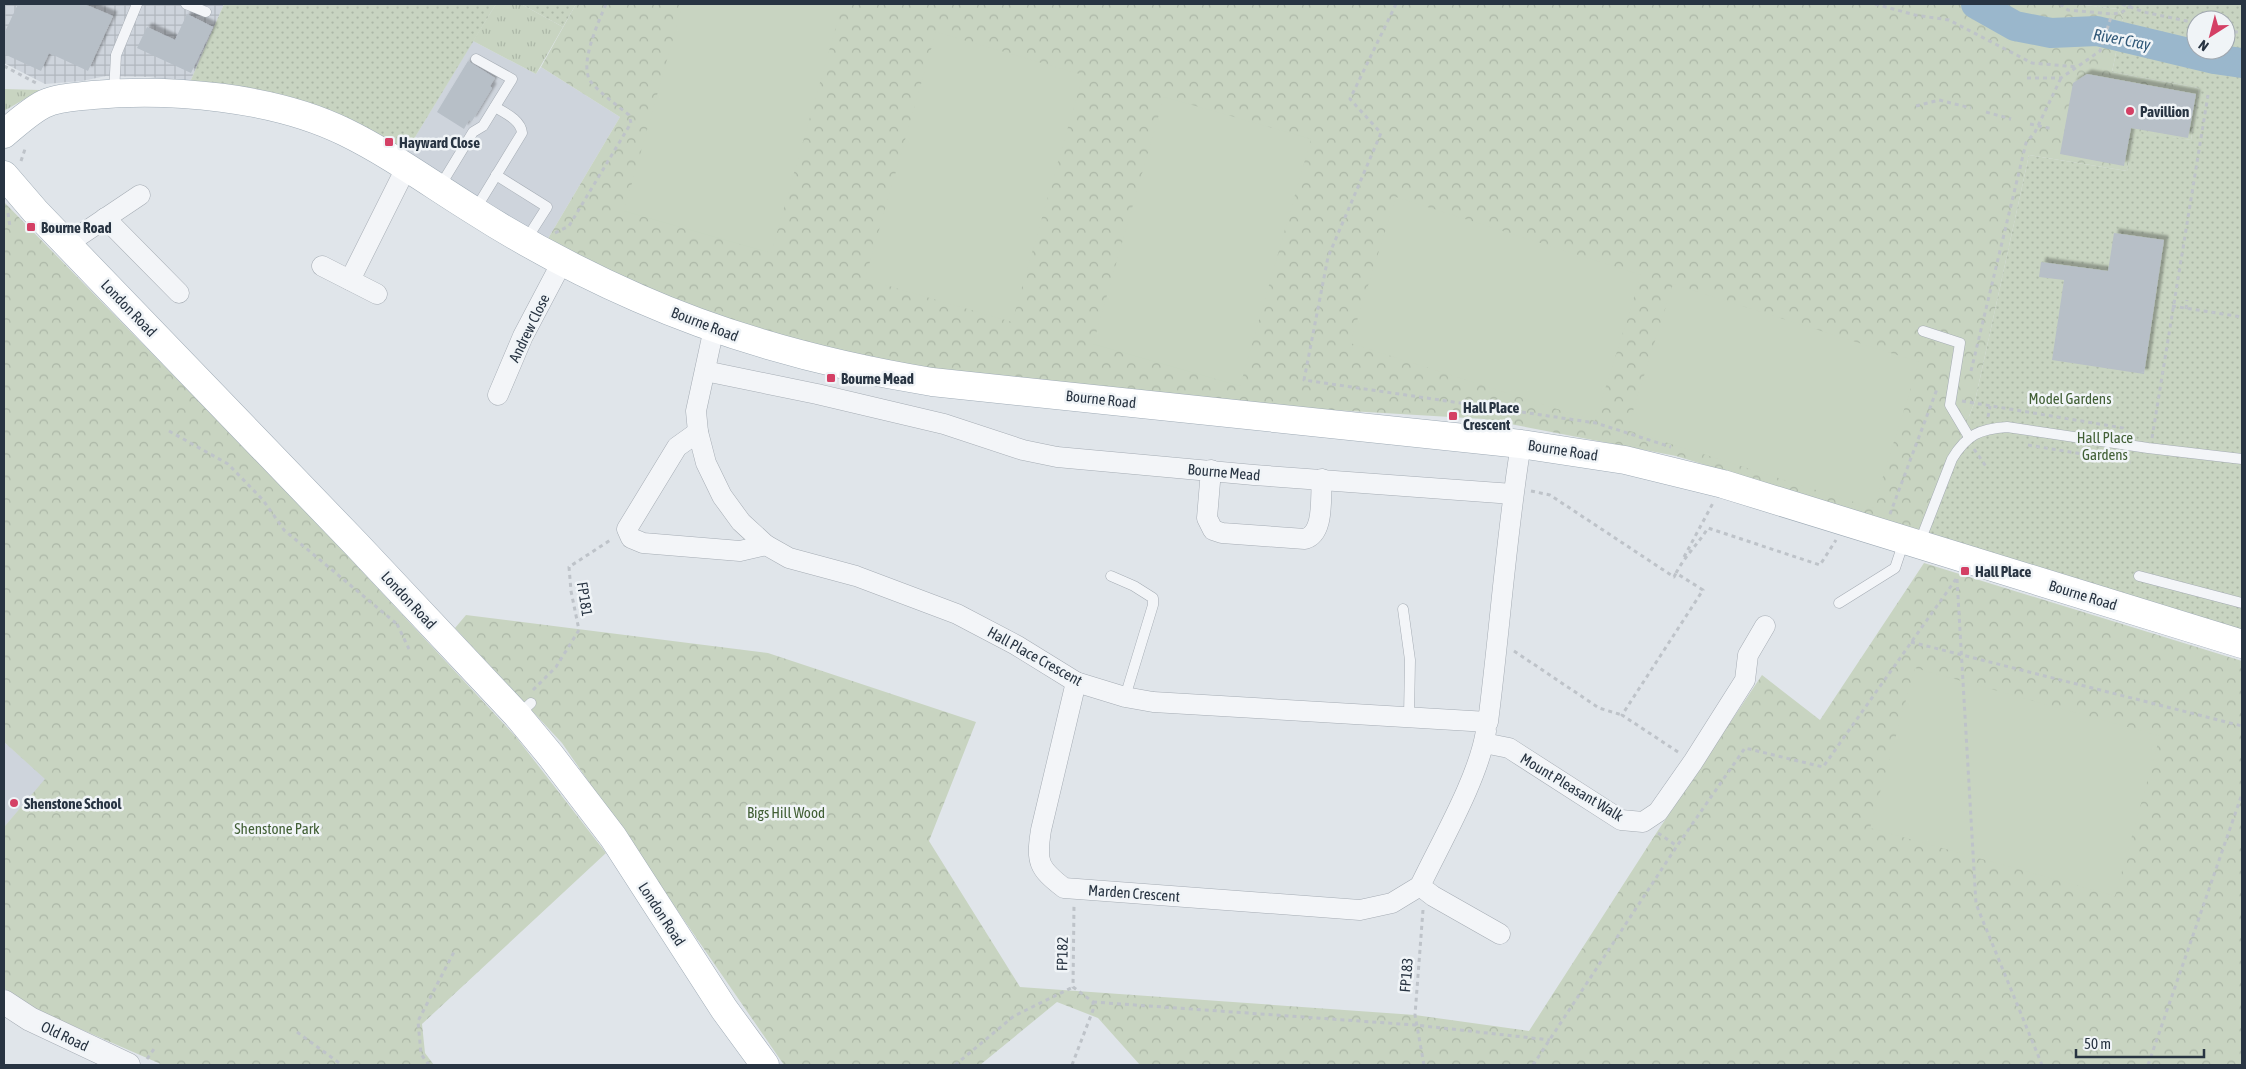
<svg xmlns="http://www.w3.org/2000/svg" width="2246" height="1069" font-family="'Asap Condensed',sans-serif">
  <defs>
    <pattern id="industrial-grid" width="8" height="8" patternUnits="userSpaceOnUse" patternTransform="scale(1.25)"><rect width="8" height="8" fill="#ced4dc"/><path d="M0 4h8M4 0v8" fill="none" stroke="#b1b7be"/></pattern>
    <pattern id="grass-tufts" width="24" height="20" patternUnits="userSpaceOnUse" patternTransform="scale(1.25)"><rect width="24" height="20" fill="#c8d4c1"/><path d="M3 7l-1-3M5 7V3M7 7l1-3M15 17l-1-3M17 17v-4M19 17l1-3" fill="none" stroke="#acb7a7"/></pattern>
    <pattern id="forest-crowns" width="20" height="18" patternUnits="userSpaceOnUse" patternTransform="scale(1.25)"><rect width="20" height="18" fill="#c8d4c1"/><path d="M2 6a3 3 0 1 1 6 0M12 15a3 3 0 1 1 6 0" fill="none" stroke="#acb7a7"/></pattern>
    <pattern id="garden-dots" width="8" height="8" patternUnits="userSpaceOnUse" patternTransform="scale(1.25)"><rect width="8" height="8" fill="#c8d4c1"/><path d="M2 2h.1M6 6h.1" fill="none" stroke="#acb7a7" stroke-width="1.8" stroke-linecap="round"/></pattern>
    <filter id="shadow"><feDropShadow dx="4.5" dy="-4.5" stdDeviation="1" flood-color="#0004"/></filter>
  </defs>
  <rect width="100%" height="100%" fill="#e0e5ea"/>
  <g fill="#ced4dc">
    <polygon points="473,41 536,74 541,67 620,117 546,242 406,152"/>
    <polygon points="4,742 46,779 4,827"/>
  </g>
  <polygon fill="url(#industrial-grid)" points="4,4 224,4 190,82 149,77 106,76 82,81 45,84 4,63"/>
  <g fill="url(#grass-tufts)">
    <polygon points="496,4 521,4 563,27 536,74 473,41"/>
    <polygon points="4,89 40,90 4,111"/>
  </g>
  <g fill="url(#forest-crowns)">
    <polygon points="576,4 2076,4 2118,9 2123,18 2112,72 2199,88 2191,140 2134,132 2127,171 2029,155 1975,401 1924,532 1676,456 1484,419 1251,405 905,366 813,347 729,321 669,299 546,242 620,117 541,67"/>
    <polygon points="4,202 304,509 516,737 606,853 422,1024 425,1053 434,1065 163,1065 23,1004 4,988 4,827 45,779 4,742"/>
    <polygon points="1924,563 2242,661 2242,1065 1140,1065 1098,1018 1057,1002 980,1065 784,1065 562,743 455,628 466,615 768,653 976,722 929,841 1020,987 1415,1015 1529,1031 1657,832 1762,675 1820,720"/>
  </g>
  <g fill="url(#garden-dots)" fill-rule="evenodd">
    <polygon points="224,4 496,4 406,152 190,82"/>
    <polygon points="521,4 576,4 563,27"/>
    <path d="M2076 4H2242V635L1924 532 1975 401 2029 155 2127 171 2134 131 2191 140 2199 88 2112 72 2123 18 2118 9ZM2196 20H2226V50H2196Z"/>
  </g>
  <g fill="#c8d4c1">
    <polygon points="683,4 833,4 842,6 771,253 624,211"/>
    <polygon points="936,32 1083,75 1012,322 865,279"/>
    <polygon points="1164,97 1311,139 1240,386 1093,344"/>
    <polygon points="1396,197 1641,275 1595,421 1350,343"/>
    <polygon points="1673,284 1919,362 1873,508 1627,430"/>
    <polygon points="1915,668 2160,736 2115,896 1870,828"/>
  </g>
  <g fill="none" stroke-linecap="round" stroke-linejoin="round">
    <polyline stroke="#9ab7cc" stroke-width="30" points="1976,4 2015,26 2051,33 2097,31 2214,59 2242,63"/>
  </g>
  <g fill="#b7bfc7" filter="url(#shadow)">
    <polygon points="18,4 84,4 113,16 88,71 49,53 41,71 4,54 4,34"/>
    <polygon points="187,14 213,27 191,73 137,48 147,27 175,40"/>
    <polygon points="468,61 495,78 490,86 492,88 472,121 469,120 464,129 437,112"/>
    <polygon points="2087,74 2196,94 2188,138 2131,128 2124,166 2060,154 2073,83"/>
    <polygon points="2114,233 2164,240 2144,374 2052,360 2064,280 2039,277 2041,262 2108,271"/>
  </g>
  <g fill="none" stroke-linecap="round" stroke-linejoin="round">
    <g stroke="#a5acb4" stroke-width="11">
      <g id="service">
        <polyline points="186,4 206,12"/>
        <polyline points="114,92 116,55 137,4"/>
        <polyline points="496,175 547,207 526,240"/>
        <polyline points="439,188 473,132 483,126 512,79 476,59"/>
        <path d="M475 210 522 133C521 120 505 113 495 107"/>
        <polyline points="1923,331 1960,343 1950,405 1969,437"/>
        <path d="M1919 544 1952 459C1967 434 1980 429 2007 427L2148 448 2242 459"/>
        <polyline points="1111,576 1134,586 1153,598 1153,605 1125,697"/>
        <polyline points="2139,576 2242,603"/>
        <polyline points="1839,603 1895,568 1904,541"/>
        <polyline points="1403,609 1410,660 1409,716"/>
        <polyline points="518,715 531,703"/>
      </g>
    </g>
    <g stroke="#a5acb4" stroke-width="21">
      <g id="minor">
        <polyline points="105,218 179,293"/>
        <polyline points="67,244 140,195"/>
        <polyline points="322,266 377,294"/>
        <polyline points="350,280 406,168"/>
        <path d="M714 328 696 411 698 432 706 463 722 496 741 522 766 545 789 558 856 576 957 614 1016 645 1076 682 1125 697 1153 702 1488 722C1500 629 1506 536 1521 444"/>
        <polyline points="705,371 817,394 944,424 1023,450 1057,457 1254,475 1513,494"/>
        <polyline points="498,395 523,336 562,262"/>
        <polyline points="698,432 677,447 627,529 631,538 643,543 740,551 766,545"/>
        <path d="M1211 470 1207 518 1213 530 1222 533 1305 539C1325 533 1320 497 1322 479"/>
        <path d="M1076 682 1041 830C1036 862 1038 868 1064 888L1360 910 1392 903 1420 886"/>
        <path d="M1486 731C1479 777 1441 842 1420 886L1433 896 1500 934"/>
        <polyline points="1484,743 1509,748 1621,820 1643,822 1658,812 1693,762 1745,680 1748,655 1765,626"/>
      </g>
    </g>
    <g stroke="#a5acb4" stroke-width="25">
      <polyline id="tertiary" points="4,1002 30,1019 128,1065"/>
    </g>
    <g stroke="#9fabb6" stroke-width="29">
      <g id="primary">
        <path d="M4 134C16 124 30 111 44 104 59 97 77 97 93 95 171 88 274 97 345 132 390 154 431 184 473 210 526 244 581 273 638 298 733 340 829 365 932 382L1521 444 1625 460 1723 484 2242 644"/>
        <polyline points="4,175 35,211 356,544 517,715 551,756 613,837 724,1009 765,1065"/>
      </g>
    </g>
    <g stroke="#bec3c9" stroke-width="3" stroke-dasharray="4 4" stroke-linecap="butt">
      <polyline points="1396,4 1350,99 1381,133 1328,257 1304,380 1596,423 1671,447"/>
      <polyline points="1875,4 1915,15 1949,20 2032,63 2078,67"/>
      <polyline points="2060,4 2068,10 2112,14 2121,13 2133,4"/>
      <polyline points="2122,4 2144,12 2196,23"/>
      <polyline points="2226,30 2242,33"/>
      <polyline points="4,66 36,83"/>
      <polyline points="2027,78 2061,78 2100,51 2112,14"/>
      <polyline points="1916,106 1939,100 1971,108"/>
      <polyline points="1986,112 2011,119"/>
      <polyline points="2030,124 2053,129"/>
      <polyline points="21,161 26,146"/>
      <polyline points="8,213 10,227"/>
      <path d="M555 233 569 226 631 123 629 115C617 105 601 94 591 82 578 65 599 21 606 4"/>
      <polyline points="2172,306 2242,317"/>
      <polyline points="2186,309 2187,300"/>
      <polyline points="1971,371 2026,143 2035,132 2061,78"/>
      <polyline points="1962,401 2123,428 2127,432"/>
      <polyline points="1988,417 1990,406"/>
      <polyline points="169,431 228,464 263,500 284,530 397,624"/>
      <polyline points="2152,438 2208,95"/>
      <polyline points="2028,445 2131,462"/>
      <polyline points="1974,449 1987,468"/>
      <polyline points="1531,491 1550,495 1674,577 1676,573"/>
      <polyline points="1890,514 1937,389 1939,389"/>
      <polyline points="1684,557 1713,503"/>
      <polyline points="1957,579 1976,904 2042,1065"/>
      <polyline points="397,624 409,649"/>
      <polyline points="1911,642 2242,726"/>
      <polyline points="1514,651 1599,708 1622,715"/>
      <polyline points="533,690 556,667 579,630 571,591 569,567 612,539"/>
      <path d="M1678 752 1622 715 1703 590 1676 573C1685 556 1698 544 1708 528L1820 565 1836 540"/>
      <polyline points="1658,833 1677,846"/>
      <polyline points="1423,910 1415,1015 1424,1065"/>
      <polyline points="1093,1002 1415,1025 1550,1040"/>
      <polyline points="297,1032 342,1065"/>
      <polyline points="147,1059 154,1049"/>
      <polyline points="429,1065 421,1054 418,1021 455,950"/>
      <polyline points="955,1065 1014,1016 1073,987"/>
      <polyline points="1072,1065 1093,1010 1093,1002 1073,987 1074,905"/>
      <polyline points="1533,1065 1677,846 1745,748 1823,767 1956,579"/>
      <polyline points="2148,1065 2242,794"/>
    </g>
    <use href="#service" stroke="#f3f5f8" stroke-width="10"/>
    <use href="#minor" stroke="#f3f5f8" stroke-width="20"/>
    <use href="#tertiary" stroke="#f3f5f8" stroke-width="24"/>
    <use href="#primary" stroke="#fff" stroke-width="28"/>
  </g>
  <g fill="#d44065" stroke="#f0f4f7" stroke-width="2">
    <circle cx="2130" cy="111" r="5"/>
    <rect x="384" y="137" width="10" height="10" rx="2.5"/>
    <rect x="26" y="222" width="10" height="10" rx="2.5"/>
    <rect x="826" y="373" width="10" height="10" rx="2.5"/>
    <rect x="1448" y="411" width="10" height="10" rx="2.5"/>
    <rect x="1960" y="566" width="10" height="10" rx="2.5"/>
    <circle cx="14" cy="803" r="5"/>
  </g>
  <g text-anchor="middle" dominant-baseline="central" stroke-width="5" stroke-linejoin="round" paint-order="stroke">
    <g font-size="15" font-weight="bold" fill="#283442" stroke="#f0f4f7" text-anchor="start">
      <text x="2140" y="111">Pavillion</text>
      <text x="399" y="142">Hayward Close</text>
      <text x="41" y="227">Bourne Road</text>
      <text x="841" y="378">Bourne Mead</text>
      <text x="1463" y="407">Hall Place<tspan x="1463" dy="17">Crescent</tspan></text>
      <text x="1975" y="571">Hall Place</text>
      <text x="24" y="803">Shenstone School</text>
    </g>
    <g font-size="15" fill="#283442" stroke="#f0f4f7">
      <text transform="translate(129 308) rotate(46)">London Road</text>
      <text transform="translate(705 324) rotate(21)">Bourne Road</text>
      <text transform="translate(529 328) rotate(-64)">Andrew Close</text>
      <text transform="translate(1101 399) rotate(6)">Bourne Road</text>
      <text transform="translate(1563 450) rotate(9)">Bourne Road</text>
      <text transform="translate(1224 472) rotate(5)">Bourne Mead</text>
      <text transform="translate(2083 595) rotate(17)">Bourne Road</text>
      <text transform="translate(585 599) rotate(81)">FP181</text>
      <text transform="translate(409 600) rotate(47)">London Road</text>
      <text transform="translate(1035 656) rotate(29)">Hall Place Crescent</text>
      <text transform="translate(1572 787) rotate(31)">Mount Pleasant Walk</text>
      <text transform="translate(1134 893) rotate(4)">Marden Crescent</text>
      <text transform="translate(662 914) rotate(57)">London Road</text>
      <text transform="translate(1062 954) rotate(-89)">FP182</text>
      <text transform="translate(1406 975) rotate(-85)">FP183</text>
      <text transform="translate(65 1036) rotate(25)">Old Road</text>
    </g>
    <g font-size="15" fill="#415f35" stroke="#f0f4f7">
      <text x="2070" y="398">Model Gardens</text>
      <text x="2105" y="437">Hall Place<tspan x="2105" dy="17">Gardens</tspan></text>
      <text x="786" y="812">Bigs Hill Wood</text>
      <text x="277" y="828">Shenstone Park</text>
    </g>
    <g font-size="16" font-style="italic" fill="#305878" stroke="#f0f4f7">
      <text transform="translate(2122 39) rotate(11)">River Cray</text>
    </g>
  </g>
  <rect width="2246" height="1069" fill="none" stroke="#283442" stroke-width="10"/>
  <g transform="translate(2211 35) rotate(216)"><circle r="24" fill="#f0f4f7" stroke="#a0a7af"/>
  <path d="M0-4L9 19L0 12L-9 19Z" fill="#d44065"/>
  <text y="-8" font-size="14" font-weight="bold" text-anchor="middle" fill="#283442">N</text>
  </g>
  <path d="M2076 1049v8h128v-8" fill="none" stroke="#283442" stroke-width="2.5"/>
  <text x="2084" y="1049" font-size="15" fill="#283442" stroke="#f0f4f7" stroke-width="4" paint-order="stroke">50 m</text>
</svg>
